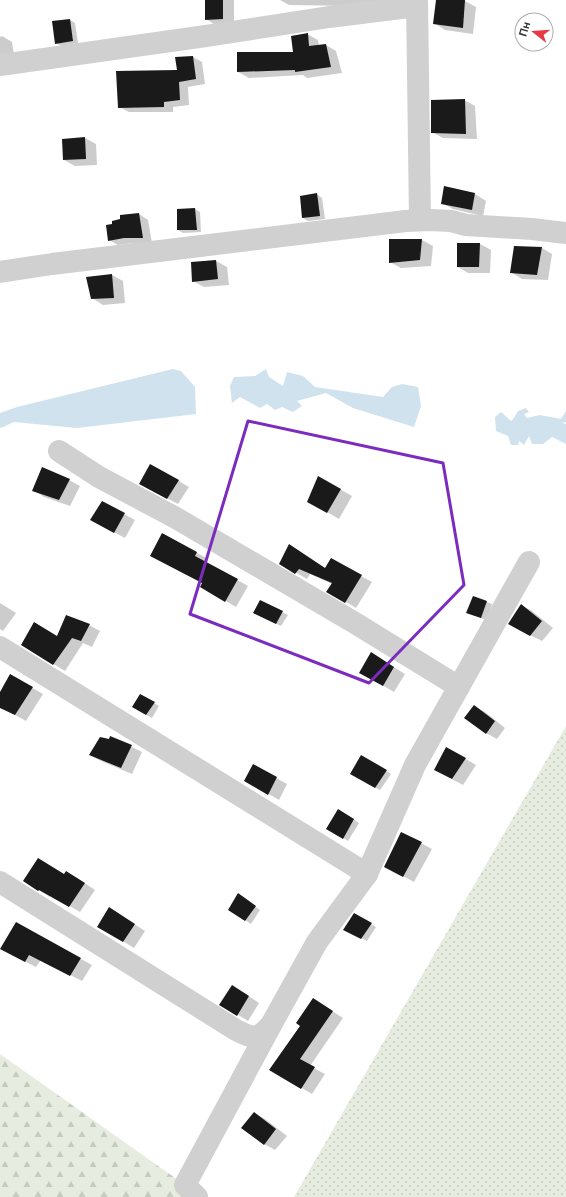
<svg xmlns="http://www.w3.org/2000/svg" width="566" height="1197" font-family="Raleway,sans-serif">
  <defs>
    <pattern id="forest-firs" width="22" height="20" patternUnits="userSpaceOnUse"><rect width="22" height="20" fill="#e6ecdf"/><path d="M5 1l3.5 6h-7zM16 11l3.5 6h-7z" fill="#c6cbc0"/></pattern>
    <pattern id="garden-dots" width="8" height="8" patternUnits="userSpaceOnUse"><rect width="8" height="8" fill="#e6ecdf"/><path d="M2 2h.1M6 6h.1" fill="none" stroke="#c6cbc0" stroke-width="1.8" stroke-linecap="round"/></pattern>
  </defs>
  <rect width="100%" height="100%" fill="#fff"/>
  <polygon fill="url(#forest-firs)" points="0,1054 185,1185 197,1197 0,1197"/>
  <polygon fill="url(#garden-dots)" points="566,726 566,1197 294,1197"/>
  <g fill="#cfe2ee">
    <polygon points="173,369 181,371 195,387 196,414 77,428 14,422 1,428 0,427 0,413 17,407"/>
    <polygon points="266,369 269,377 283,386 287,372 303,376 315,387 383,397 392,387 402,384 418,387 421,406 414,427 353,408 326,393 297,401 302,406 293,412 282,407 275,410 267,404 260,408 240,397 232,403 230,386 234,377 255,376"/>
    <polygon points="526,408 529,412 524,414 527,418 540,415 561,419 566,411 566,422 562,423 566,424 566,444 552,437 543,444 532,444 529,436 524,445 519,441 518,445 511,445 508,436 496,431 495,417 501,412 511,421 514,418 518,411"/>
  </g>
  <g fill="#0003">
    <polygon points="206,0 234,0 234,25 217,26 206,19"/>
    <polygon points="280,0 388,0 354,6 289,5"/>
    <polygon points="437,0 465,1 476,7 473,34 445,30 434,23"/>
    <polygon points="70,20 75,23 78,43 61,46 56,43"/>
    <polygon points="307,34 318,40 319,46 326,45 336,51 342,73 307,78 303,75 249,78 238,72 294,53"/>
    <polygon points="2,36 12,42 14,55 0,58 0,37"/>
    <polygon points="193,57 202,62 205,84 188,87 189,105 173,107 173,112 129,112 119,107 178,71 176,58"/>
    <polygon points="464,100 475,106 477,139 443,138 432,132"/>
    <polygon points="85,138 96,144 97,165 75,166 64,160"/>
    <polygon points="444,187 475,194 486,201 483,216 453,209 442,203"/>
    <polygon points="317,194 322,198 325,219 308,221 303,218"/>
    <polygon points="195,209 200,212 201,232 183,233 178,230"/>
    <polygon points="139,214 148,220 152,243 134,243 118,245 109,240"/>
    <polygon points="422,240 433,246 431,266 401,268 390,262"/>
    <polygon points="480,244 491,250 490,273 468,273 458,267"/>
    <polygon points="542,248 552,254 548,280 522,279 511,272"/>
    <polygon points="216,261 227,267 229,285 204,287 193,281"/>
    <polygon points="112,275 123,281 125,303 103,305 92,298"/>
    <polygon points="151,465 189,487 178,504 151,490"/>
    <polygon points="319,477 352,496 339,519 308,501"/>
    <polygon points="69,480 80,486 70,506 44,497 33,490"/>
    <polygon points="124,514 135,520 125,538 102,526"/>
    <polygon points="163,534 208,559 206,562 248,586 236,607 202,587 203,583"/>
    <polygon points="289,545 326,569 361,576 372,582 356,608 328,591 332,584 310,574 307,579 280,563"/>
    <polygon points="473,597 492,604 486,620 467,613"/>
    <polygon points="261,601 288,615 281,626 260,616"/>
    <polygon points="0,603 16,613 3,631 0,629"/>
    <polygon points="521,605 532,611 553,628 542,641 520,630"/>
    <polygon points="89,625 100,631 92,647 83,643 65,671 22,645 57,637"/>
    <polygon points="382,660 405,674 394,692 360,672"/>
    <polygon points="11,676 43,694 26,721 0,707 0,694"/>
    <polygon points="141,695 159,706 152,718 133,707"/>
    <polygon points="474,706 485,712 505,728 497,739 486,733"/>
    <polygon points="111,737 142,752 132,774 101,761 90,755 110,740"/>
    <polygon points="447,748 476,765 463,785 446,776"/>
    <polygon points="362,756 391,774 380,790 351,774"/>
    <polygon points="253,765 287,784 279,800 245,780"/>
    <polygon points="343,813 359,823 348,841 327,828"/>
    <polygon points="421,843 432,849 414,882 385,866"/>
    <polygon points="64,875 77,878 95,890 80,912 50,895 50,897 24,881"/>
    <polygon points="243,897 260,910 251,924 229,909"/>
    <polygon points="354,914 376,927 367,941 349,932"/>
    <polygon points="120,915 145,931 134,948 99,926"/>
    <polygon points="16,924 92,965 82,981 41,960 36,967 12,955"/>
    <polygon points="243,992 259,1003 248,1021 221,1004"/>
    <polygon points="313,999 343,1018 310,1066 325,1074 312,1094 271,1070 301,1025"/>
    <polygon points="254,1113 265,1119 287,1136 275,1150 264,1144"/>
  </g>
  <g fill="#1a1a1a">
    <polygon points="205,0 223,0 223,19 205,20"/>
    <polygon points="436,0 465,0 463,28 433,24"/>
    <polygon points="70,19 73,41 55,44 52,21"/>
    <polygon points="308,33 309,46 326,44 331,67 295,72 295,70 237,72 237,52 293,52 291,36"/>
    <polygon points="193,56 196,79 179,82 180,100 164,102 164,107 118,108 116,71 177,70 175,57"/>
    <polygon points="465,99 466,134 431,133 431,100"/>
    <polygon points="85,137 86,159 63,160 62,139"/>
    <polygon points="444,186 475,193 472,210 441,204"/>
    <polygon points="317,193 320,216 302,218 300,196"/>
    <polygon points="195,208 197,230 177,230 177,209"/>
    <polygon points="139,213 143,238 124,238 108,241 106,225 112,224 112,221 120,219 120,215"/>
    <polygon points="389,239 422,239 420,260 389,263"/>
    <polygon points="457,243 480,243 479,267 457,267"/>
    <polygon points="514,246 542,247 537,275 510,273"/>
    <polygon points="216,260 218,279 192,282 191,262"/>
    <polygon points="112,274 114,298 91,299 86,277"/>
    <polygon points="150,464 179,480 167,499 139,484"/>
    <polygon points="42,467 70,479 59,500 32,491"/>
    <polygon points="318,476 341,489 327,513 307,502"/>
    <polygon points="102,501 125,513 114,533 90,520"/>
    <polygon points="162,533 197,552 195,556 238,579 225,602 200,587 202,583 150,556"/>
    <polygon points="289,544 325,568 331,558 362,575 345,603 326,592 332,583 299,569 295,574 279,564"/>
    <polygon points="473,596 487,601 481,618 466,613"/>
    <polygon points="260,600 283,611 276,624 253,613"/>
    <polygon points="521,604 542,621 530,636 508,624"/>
    <polygon points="66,615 90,624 81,641 72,638 53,665 21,645 34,622 57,636"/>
    <polygon points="371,652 394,667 383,686 359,673"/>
    <polygon points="10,674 33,687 15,715 0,708 0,692"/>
    <polygon points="140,694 155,702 146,715 132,707"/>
    <polygon points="474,705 495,721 486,734 464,718"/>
    <polygon points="110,736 132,745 121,768 89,755 100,737 109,739"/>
    <polygon points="446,747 466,758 452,779 434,770"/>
    <polygon points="361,755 387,770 375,788 350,774"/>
    <polygon points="253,764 277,777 268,795 244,781"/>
    <polygon points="338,809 354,819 343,839 326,829"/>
    <polygon points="401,832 422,842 403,877 384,867"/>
    <polygon points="38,858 64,874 66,871 85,883 69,907 39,890 38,891 23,881"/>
    <polygon points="238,893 256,906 245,921 228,910"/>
    <polygon points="109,907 135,924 123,942 97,927"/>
    <polygon points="354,913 372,923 361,939 343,930"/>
    <polygon points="16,922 81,958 70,976 29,955 25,962 0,949"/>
    <polygon points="232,985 249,996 237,1016 219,1005"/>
    <polygon points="313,998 333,1011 300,1059 315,1067 301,1089 269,1070 300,1026 296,1023"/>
    <polygon points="254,1112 276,1129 264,1145 241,1128"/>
  </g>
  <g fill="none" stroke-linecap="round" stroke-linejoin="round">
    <g stroke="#d0d0d0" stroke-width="22">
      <polyline points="417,0 420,220"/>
      <polyline points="0,65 206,36 329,17 417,6"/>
      <polyline points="0,272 52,264 406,221 431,220 451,221 466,225 532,229 566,233"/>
      <polyline points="59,451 99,477 176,518 355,623 459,687"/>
      <polyline points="0,647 367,874"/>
      <path d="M0 882 236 1030C254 1039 257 1040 271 1025L317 942 367 874 415 765 529 562"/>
      <polyline points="197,1197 185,1185 271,1025"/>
    </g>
  </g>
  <path fill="none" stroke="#7b2cbf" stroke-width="3" stroke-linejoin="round" d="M248 421 443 463 464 585 369 683 190 614Z"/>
  <g transform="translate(534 32) rotate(287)"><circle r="19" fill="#ffffff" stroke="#adadad"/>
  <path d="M0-3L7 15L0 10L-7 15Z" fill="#e63946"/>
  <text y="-6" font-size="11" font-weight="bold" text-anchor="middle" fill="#333333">Пн</text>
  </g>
</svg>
